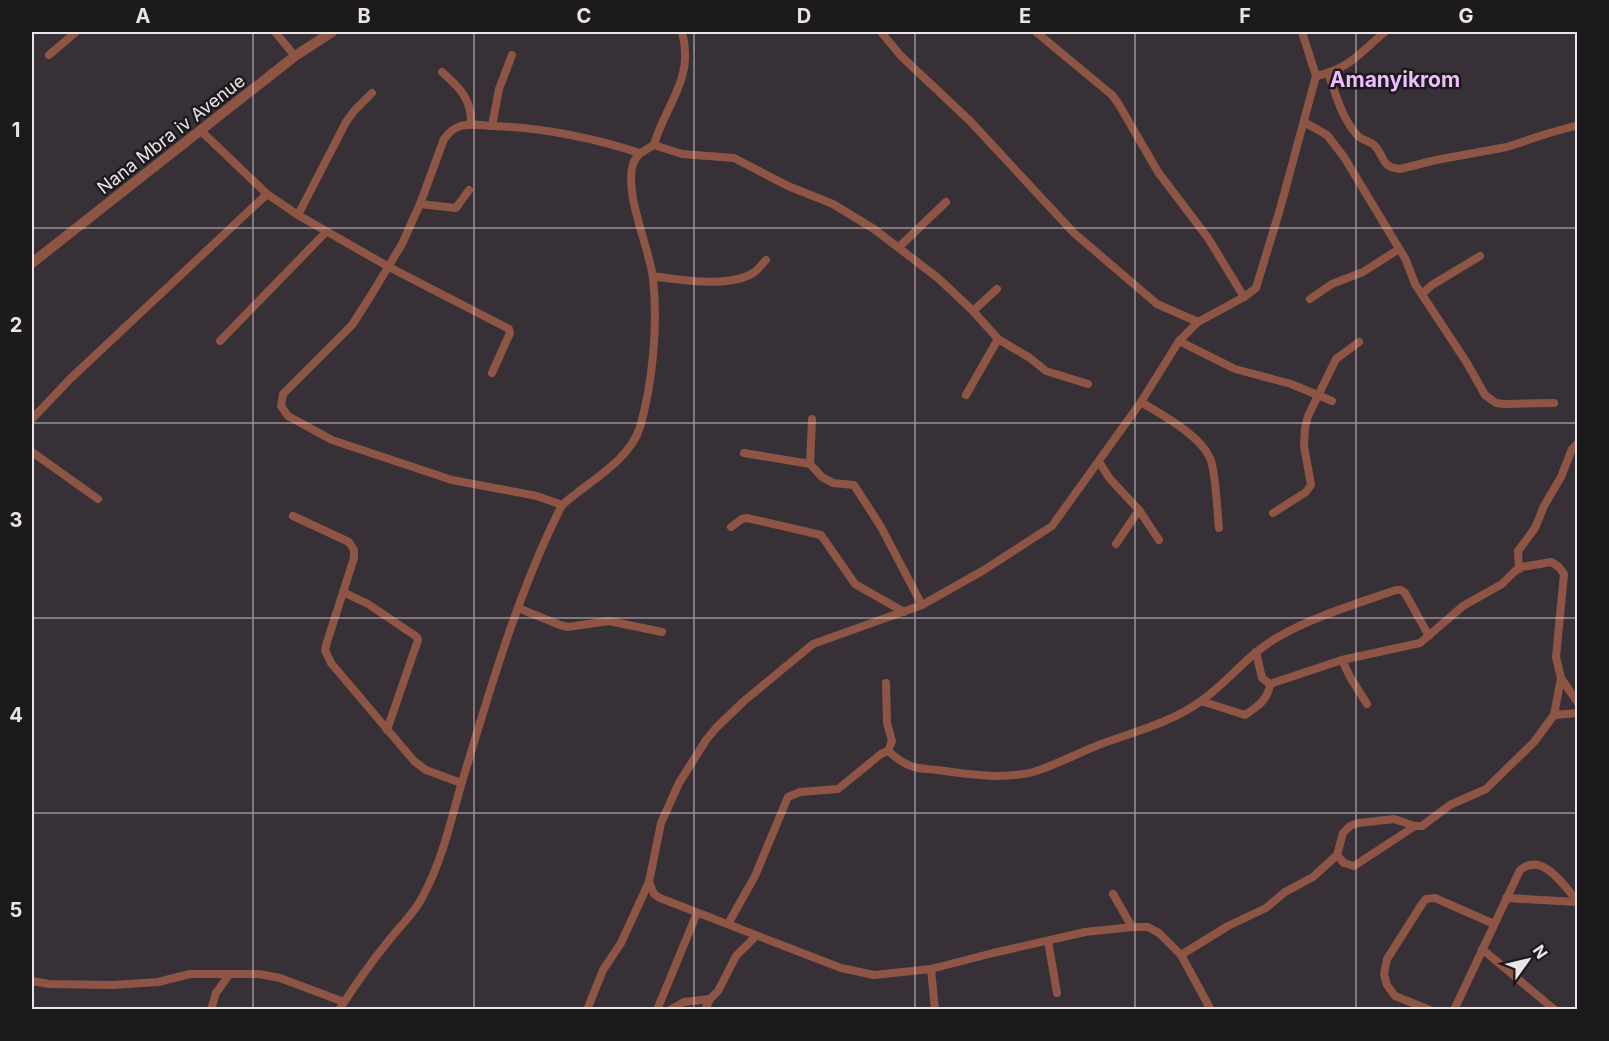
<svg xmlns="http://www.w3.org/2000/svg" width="1609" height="1041" font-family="Inter,sans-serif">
  <rect width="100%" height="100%" fill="#373137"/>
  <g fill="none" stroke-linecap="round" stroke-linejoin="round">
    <g stroke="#8e5545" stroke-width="8">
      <polyline points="275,32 295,56"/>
      <polyline points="881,32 901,56 970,121 1074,233 1157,304 1198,322 1244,297 1256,288 1280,209 1316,76 1302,32"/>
      <polyline points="1036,32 1112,95 1118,103 1158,172 1208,238 1244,297"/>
      <polyline points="49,55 76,32"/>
      <path d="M442 72C460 88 472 99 471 125"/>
      <path d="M1328 73C1336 95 1342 119 1358 136 1363 141 1370 141 1374 145 1386 157 1380 167 1400 169L1436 160 1507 147 1546 134 1578 125"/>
      <path d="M1316 76C1351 68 1359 53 1385 32"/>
      <polyline points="1304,122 1327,135 1344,157 1406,260 1415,284 1467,363 1485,395 1496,403 1504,404 1554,403"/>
      <polyline points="492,126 499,89 512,55"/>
      <polyline points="200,130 267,194 298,215 389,267 509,329 510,333 492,373"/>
      <polyline points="654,145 682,154 734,158 788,186 833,204 874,229 938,278 973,311 998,339 1030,358 1046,371 1088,384"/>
      <polyline points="420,204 456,208 469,190"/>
      <polyline points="298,215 346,122 354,111 372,93"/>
      <polyline points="899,247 946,202"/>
      <path d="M653 276C680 280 729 288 753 273 758 270 762 264 766 260"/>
      <polyline points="1422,294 1432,285 1480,256"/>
      <polyline points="1310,299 1332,284 1363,272 1399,249"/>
      <polyline points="973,311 997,289"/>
      <polyline points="1198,322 1179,341 1141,402 1052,526 984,570 922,605 813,644 744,701 716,728 706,740 679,783 661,823 649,882 654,894 660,898 841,968 874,975 931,969 993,953 1085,932 1132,927 1148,927 1159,933 1181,955 1211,1010"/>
      <polyline points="220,341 326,232"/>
      <polyline points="1179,341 1235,369 1291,384 1332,401"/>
      <polyline points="966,395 998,339"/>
      <path d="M1141 402C1162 415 1200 435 1210 458 1216 472 1217 511 1219 528"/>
      <polyline points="32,419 70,379 267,194"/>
      <polyline points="32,452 98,499"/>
      <polyline points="744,453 810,464 822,477 833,483 854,485 881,527 922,605"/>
      <polyline points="1099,462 1110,479 1139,510 1159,540"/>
      <polyline points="810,464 812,419"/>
      <path d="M562 505 537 496 452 480 332 440 288 416 281 406 283 394 352 325 370 297 402 244 420 204 444 139C448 134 452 129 458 127 468 123 480 125 490 126 539 127 593 138 640 153"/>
      <polyline points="1273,513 1306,492 1311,485 1304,446 1305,428 1308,416 1336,359 1359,342"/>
      <polyline points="293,516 349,542 354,550 354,558 327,642 325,650 331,663 414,761 426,770 461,783"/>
      <polyline points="731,527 742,519 747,518 821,535 855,584 904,612"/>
      <polyline points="1116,544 1139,510"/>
      <polyline points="1519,569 1518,551 1535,528 1544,506 1561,477 1572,449 1578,443"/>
      <polyline points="343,592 368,604 417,637 418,640 387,730"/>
      <polyline points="518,608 560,625 568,627 609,621 662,632"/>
      <polyline points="1256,652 1262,678 1270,684 1342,660 1420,643 1463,606 1502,584 1515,571 1522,567 1551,562 1559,567 1564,574 1556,657 1561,678 1578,703"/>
      <polyline points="1342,660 1350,677 1367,704"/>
      <path d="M1201 701 1245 715C1258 706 1268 700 1270 684"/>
      <polyline points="1554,715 1578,713"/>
      <path d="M888 751C895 757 902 763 911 766 919 769 928 769 937 770 968 774 1002 780 1033 772 1055 766 1081 751 1104 743 1137 731 1172 722 1201 701 1228 682 1248 654 1278 637 1315 616 1356 604 1396 590H1401L1405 593 1429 636"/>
      <polyline points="1337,855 1344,863 1354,866 1415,826 1422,826 1450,805 1486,789 1534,742 1554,715 1561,678"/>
      <polyline points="1113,894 1132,927"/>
      <polyline points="1506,898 1577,902"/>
      <polyline points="728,924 755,876 788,797 800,792 838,789 881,754 888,751 892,741 887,723 886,683"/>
      <polyline points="1048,941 1057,993"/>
      <polyline points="1482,949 1555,1010"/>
      <polyline points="1181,955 1228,926 1266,908 1285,892 1313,877 1337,855 1343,833 1350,826 1358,823 1394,819 1415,826"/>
      <polyline points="931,969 935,1010"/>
      <polyline points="32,981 49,984 112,985 158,982 190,974 259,974 280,978 344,1002"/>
      <polyline points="211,1010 216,993 229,975"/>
      <path d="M339 1010C355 985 372 961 390 939 402 924 417 910 425 892 443 858 451 819 462 782 490 690 517 595 560 509 563 502 571 498 577 493 600 475 631 456 640 427 653 382 658 324 653 278 649 246 624 195 633 164 636 154 645 150 654 145 665 105 695 79 682 32"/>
      <polyline points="587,1010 603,970 621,943 649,882"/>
      <polyline points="657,1010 697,913"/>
      <polyline points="670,1010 684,1002 710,999"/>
      <polyline points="705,1010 710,999 718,991 736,956 756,936"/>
      <polyline points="1430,1010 1395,996 1387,985 1384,974 1387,959 1422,904 1426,899 1435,898 1494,924"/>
      <path d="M1454 1010 1520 870C1543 851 1565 887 1578 902"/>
    </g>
    <polyline stroke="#8e5545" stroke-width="10" points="32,263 295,56 332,32"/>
  </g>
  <path fill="none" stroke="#eae5e9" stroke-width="1.5" stroke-opacity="0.55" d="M253 32V1010M474 32V1010M694 32V1010M915 32V1010M1135 32V1010M1356 32V1010M32 228H1578M32 423H1578M32 618H1578M32 813H1578"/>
  <g text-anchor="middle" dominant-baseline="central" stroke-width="5" stroke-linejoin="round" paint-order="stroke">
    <g font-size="18" fill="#eae5e9" stroke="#1d1a1d">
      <text transform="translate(171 134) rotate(-38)">Nana Mbra ⅳ Avenue</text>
    </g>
    <g font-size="21" font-weight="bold" fill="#eebdfc" stroke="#1d1a1d">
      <text x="1395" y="79">Amanyikrom</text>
    </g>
  </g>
  <rect width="1609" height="1041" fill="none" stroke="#1d1a1d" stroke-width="66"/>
  <g transform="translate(1528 960) rotate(56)" stroke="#1d1a1d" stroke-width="4.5" paint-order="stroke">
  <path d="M0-4.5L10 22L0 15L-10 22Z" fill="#eae5e9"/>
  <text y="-9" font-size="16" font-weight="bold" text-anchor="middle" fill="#eae5e9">N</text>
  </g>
  <rect x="33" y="33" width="1543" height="975" fill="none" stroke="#eae5e9" stroke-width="2"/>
  <g font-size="20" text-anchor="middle" font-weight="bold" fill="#eae5e9">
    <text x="143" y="23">A</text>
    <text x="364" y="23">B</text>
    <text x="584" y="23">C</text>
    <text x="804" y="23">D</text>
    <text x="1025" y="23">E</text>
    <text x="1245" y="23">F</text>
    <text x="1466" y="23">G</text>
    <text x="16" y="137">1</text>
    <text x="16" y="332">2</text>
    <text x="16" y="527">3</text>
    <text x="16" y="722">4</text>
    <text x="16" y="917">5</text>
  </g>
</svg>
